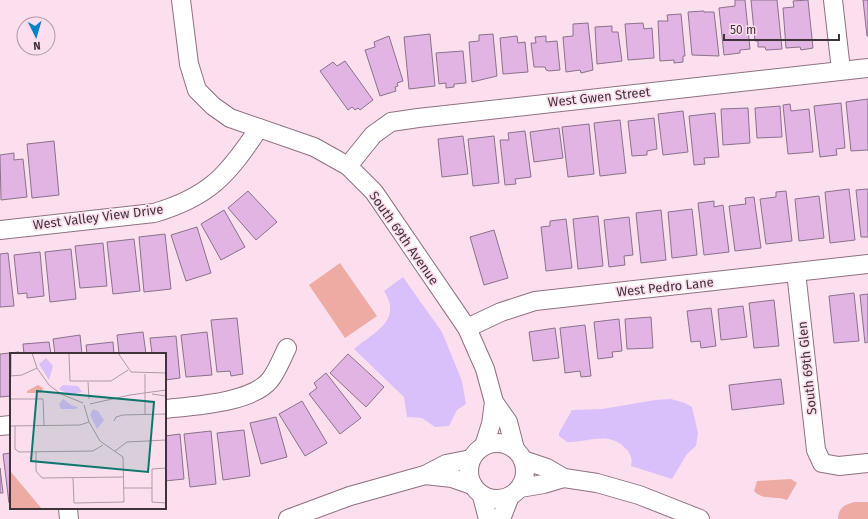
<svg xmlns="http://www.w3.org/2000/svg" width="868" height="519" font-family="'Fira Sans',sans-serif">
  <rect width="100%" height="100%" fill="#fcdfee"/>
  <g fill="#edaba4">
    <polygon points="340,263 377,316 345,338 309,285"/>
    <path d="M791 479 797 483 787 500C775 495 763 501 754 491L757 481Z"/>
    <path d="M855 502H868V519H838C838 508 845 504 855 502Z"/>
  </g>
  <g fill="#dac0fa">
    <path d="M403 277 442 332 462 381 466 404 457 410 449 426 435 427 422 418 407 417 404 397 354 349C374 332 403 321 384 291Z"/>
    <path d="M671 399 685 403 692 407 698 433 696 446 687 454 672 479 631 466C633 459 630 453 626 449 609 430 588 443 567 442L559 436V433L572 410 602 409 655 400Z"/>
  </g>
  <g fill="#e2b4e4" stroke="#89728a">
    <polygon points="735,0 745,0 750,49 740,50 740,53 724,55 719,8 735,6"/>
    <polygon points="751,0 777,0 782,49 766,50 765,47 758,47 758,41 755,41"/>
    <polygon points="808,0 813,48 801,50 800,47 786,48 783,8 794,7 793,1"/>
    <polygon points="863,0 868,0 868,36 867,36"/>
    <polygon points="704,11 704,12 714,12 719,56 692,55 688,12"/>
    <polygon points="681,14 685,56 683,56 683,62 674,63 674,60 660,61 658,21 668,21 667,15"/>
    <polygon points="588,23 593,70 581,73 580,70 566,72 563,37 573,36 573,24"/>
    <polygon points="643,23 644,29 652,28 654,58 628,60 625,24"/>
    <polygon points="612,26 612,32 618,32 622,61 597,64 595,27"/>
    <polygon points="430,34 435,86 409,89 404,37"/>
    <polygon points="493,34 497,76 472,82 469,42 479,41 479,35"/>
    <polygon points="389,36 403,81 397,83 398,86 395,87 396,91 380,96 365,50 375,47 374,42"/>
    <polygon points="517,36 518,43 525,42 528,72 503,74 500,38"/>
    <polygon points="546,36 546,42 557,41 560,70 549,71 546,70 545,67 534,67 531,43 536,43 535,37"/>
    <polygon points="463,51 466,83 454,84 454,87 446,88 446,83 439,84 436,53"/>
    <polygon points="345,61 373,100 360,110 358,108 355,110 352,107 348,110 320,71 333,62 337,66"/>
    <polygon points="868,99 868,150 851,151 846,102"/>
    <polygon points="841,103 845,148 836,149 837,155 820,157 814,106"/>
    <polygon points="790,104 791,111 809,109 813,152 788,154 783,105"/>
    <polygon points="780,106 782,137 757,138 755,108"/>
    <polygon points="748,108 750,143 723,145 721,109"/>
    <polygon points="683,111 688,152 663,155 658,114"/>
    <polygon points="715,113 719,157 704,158 705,164 694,165 689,116"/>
    <polygon points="654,118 657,149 647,151 647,155 632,156 628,121"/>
    <polygon points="620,120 626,173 600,176 594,123"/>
    <polygon points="589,124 594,174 568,177 562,127"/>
    <polygon points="559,128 563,158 534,162 530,132"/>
    <polygon points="525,131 531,177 515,179 516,184 505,185 500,140 509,140 508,133"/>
    <polygon points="463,136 468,174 442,177 438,139"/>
    <polygon points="494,136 499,183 473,186 468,139"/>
    <polygon points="54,141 59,195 32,198 27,144"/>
    <polygon points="14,153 14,160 23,159 27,197 1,200 0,155"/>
    <polygon points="849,189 855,240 830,243 825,192"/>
    <polygon points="868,189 868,237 861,237 856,190"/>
    <polygon points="248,191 277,222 256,240 228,208"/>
    <polygon points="786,191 792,241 766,244 760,199 776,197 776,192"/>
    <polygon points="819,196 824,238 799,241 795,199"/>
    <polygon points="754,197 761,248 735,251 729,206 746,204 745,198"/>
    <polygon points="714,201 714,207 723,205 729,252 704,255 698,203"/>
    <polygon points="692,209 697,255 672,258 668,212"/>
    <polygon points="224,210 245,247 221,260 201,224"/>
    <polygon points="661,210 666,260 641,263 636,213"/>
    <polygon points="598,216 603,266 578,269 573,219"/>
    <polygon points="629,217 633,255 624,256 625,265 609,267 604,220"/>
    <polygon points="566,219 572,268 546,271 541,227 550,226 550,221"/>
    <polygon points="197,227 211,273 186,281 171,235"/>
    <polygon points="494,230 508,278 484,285 470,237"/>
    <polygon points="165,234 171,289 144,292 139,237"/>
    <polygon points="134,239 140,291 113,294 107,242"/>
    <polygon points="103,243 107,286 80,288 75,246"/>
    <polygon points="71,249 76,299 50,302 45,252"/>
    <polygon points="40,252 44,296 27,298 27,293 18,294 14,255"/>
    <polygon points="8,253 14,306 0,307 0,254"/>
    <polygon points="854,293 859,341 834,343 829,296"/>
    <polygon points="868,294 868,342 865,343 860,295"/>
    <polygon points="774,300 779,346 754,348 749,303"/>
    <polygon points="743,306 747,337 721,340 718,309"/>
    <polygon points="711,308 716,346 701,348 700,341 691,342 687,311"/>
    <polygon points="651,317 653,348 627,349 625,319"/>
    <polygon points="237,318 243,374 231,376 230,371 217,372 211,320"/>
    <polygon points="619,319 622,351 612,352 613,357 598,359 594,322"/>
    <polygon points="585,325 591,376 581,377 580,371 565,373 560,328"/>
    <polygon points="555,328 559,358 533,361 529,332"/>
    <polygon points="143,332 146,354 119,354 117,335"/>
    <polygon points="207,332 212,375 186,377 181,335"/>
    <polygon points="80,335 82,354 55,354 53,339"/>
    <polygon points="176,336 180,378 165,380 165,354 152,354 150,338"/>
    <polygon points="49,342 51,354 24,354 23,344"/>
    <polygon points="113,342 114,354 87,354 86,345"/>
    <polygon points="19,352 19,354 11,354 11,396 0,397 0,354"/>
    <polygon points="348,354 384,387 366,407 330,373"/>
    <polygon points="326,373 361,418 340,434 309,394 317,388 314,383"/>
    <polygon points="781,379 784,404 732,410 729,385"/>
    <polygon points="302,401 327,443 305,456 279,414"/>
    <polygon points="276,417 287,457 261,464 250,423"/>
    <polygon points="244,430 250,476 223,480 217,433"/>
    <polygon points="211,431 216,484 190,487 184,434"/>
    <polygon points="180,434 184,479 165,481 165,436"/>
    <polygon points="11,453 11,503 9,503 3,454"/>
    <polygon points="0,468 3,493 0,493"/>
  </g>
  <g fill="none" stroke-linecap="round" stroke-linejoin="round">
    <g stroke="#8f7081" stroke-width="20">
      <g id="minor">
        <polyline points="181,0 189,64 197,90 213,106 230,118 314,147 348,166 374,192 467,328 485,369 494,402 508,422 515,449"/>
        <polyline points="833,0 841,70"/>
        <polyline points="348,166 373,135 391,122 418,118 868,68"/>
        <path d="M0 230 154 213C209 197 228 175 259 128"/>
        <polyline points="796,272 816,450 822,463 839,466 868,463"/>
        <polyline points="467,328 501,312 535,301 868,264"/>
        <path d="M165 409C192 406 252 403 270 380 277 371 282 358 287 348"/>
        <polyline points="0,426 11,425"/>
        <circle cx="497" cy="471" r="28"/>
        <polyline points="484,446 491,424 494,402"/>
        <polyline points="523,460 547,468 564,478 597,483 639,495 700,519"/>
        <polyline points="425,475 452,478 472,485"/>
        <polyline points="520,488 544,484 564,478"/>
        <polyline points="482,496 488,519"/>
        <polyline points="68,508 69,519"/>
        <polyline points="288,519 350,496 425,475 446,464 471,459"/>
        <polyline points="501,519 510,496"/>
      </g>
    </g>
    <use href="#minor" stroke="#fff" stroke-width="18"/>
  </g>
  <g text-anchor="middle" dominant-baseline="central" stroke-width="3.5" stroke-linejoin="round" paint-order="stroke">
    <g font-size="13" fill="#3f3239" stroke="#fcdfee">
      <text transform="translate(599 97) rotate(-6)">West Gwen Street</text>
      <text transform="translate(98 217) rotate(-7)">West Valley View Drive</text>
      <text transform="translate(404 238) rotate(55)">South 69th Avenue</text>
      <text transform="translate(665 287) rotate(-6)">West Pedro Lane</text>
      <text transform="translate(807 368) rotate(-96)">South 69th Glen</text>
    </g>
  </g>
  <g transform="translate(10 353)">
    <rect width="156" height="156" fill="#fcdfee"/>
    <path d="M28 32 33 35 31 40H17V38ZM0 119H1L32 156H0Z" fill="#edaba4"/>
    <path d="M36 5 43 13 39 27 29 11ZM53 32 68 33 72 39 60 42 49 36ZM53 46 61 52 68 54 66 56H51L49 51ZM83 56 88 58 94 67 87 76 80 62Z" fill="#dac0fa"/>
    <path fill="none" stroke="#b09aa6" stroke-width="1" d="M1 0V23M22 0 27 15 39 32 51 41 73 50M43 0H97M108 0 121 19 156 20M59 1 60 28H101L118 17M135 21V61M0 23 12 22 27 15M78 29 79 46M142 41 156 43M0 46H33L34 72M80 51 120 42 156 37M104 68 106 64 113 62 156 61M0 73 70 72 79 69M5 73V96L9 99 83 98 93 92M105 98 117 89 156 87M26 99V118L32 125 114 124M156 115 142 116V149L156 150M63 125 64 150 114 149 113 104 90 88 79 69 74 52M114 135H142"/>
    <path fill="#0f766e" fill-opacity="0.15" stroke="#0f766e" stroke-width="2" d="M27 38 144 49 138 119 21 108Z"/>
    <rect width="156" height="156" fill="none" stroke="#3f3239" stroke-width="2"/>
  </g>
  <g transform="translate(36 36) rotate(175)"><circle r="19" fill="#fcdfee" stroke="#b09aa6"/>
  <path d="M0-3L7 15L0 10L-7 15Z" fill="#0581c9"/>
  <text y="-6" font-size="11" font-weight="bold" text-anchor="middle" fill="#3f3239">N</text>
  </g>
  <path d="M724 34v6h115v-6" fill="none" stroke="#3f3239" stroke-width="2"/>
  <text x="730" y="34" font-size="12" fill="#3f3239" stroke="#fcdfee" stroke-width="3" paint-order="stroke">50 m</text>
</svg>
